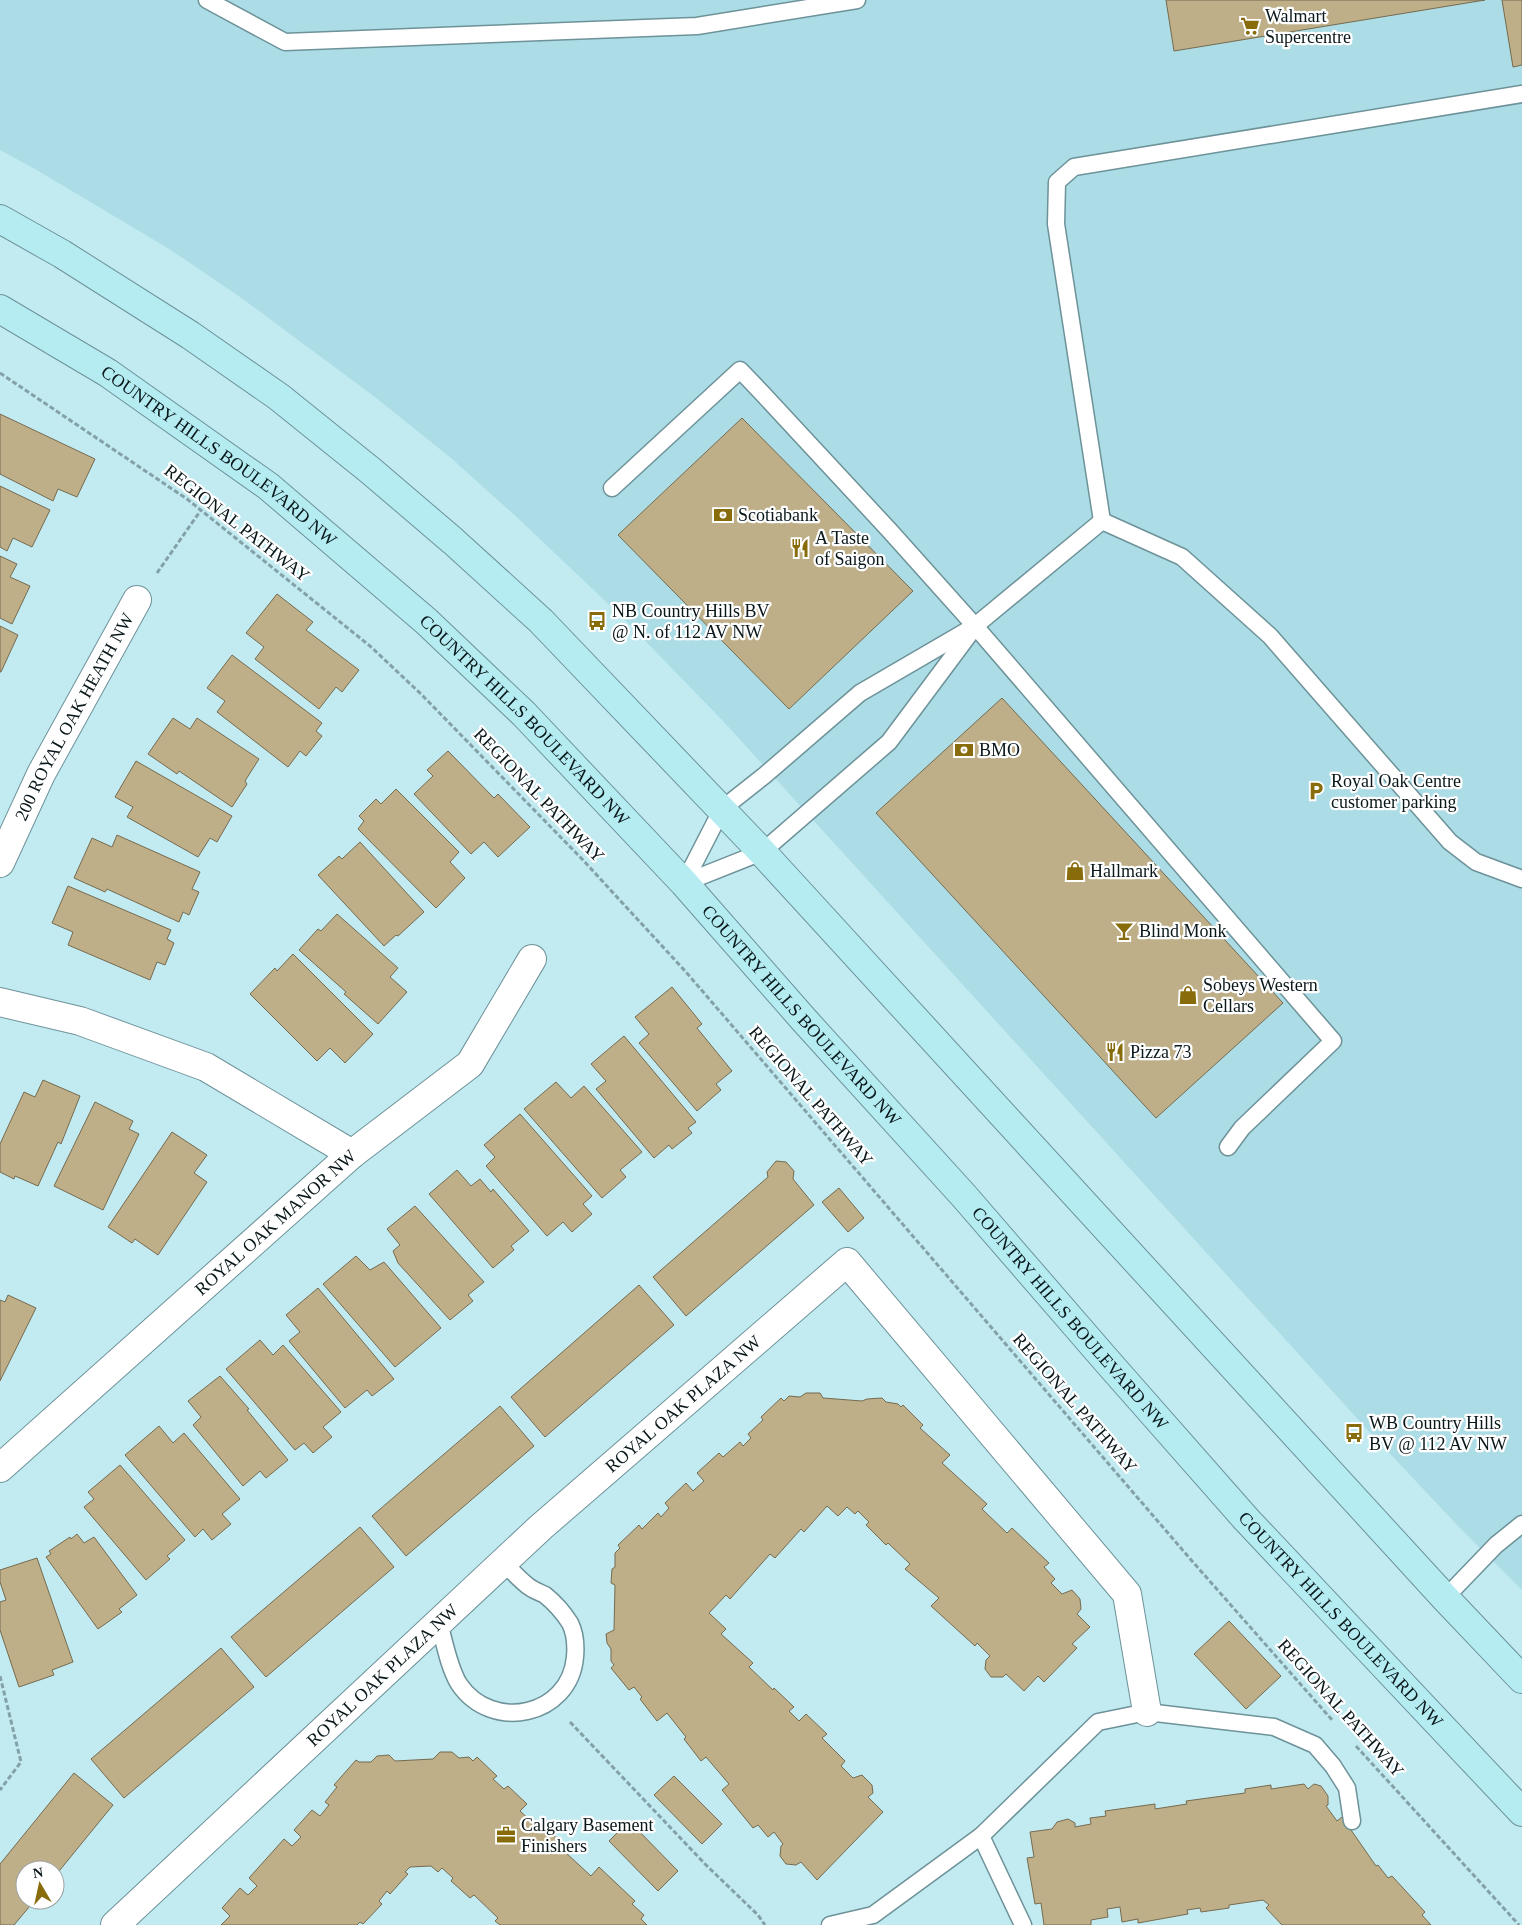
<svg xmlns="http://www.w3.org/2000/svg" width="1522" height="1925" font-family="Georgia,serif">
  <rect width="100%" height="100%" fill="#c2eaf1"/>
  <polygon fill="#acdce5" points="0,0 1522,0 1522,1590 1458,1526 1364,1426 724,722 621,616 521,521 451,458 375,397 240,297 171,250 35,169 0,150"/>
  <g fill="#beaf88" stroke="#756b50">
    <polygon points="1166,0 1485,0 1174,51"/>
    <polygon points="1502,0 1522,0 1522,65 1513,67"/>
    <polygon points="0,414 95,459 77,497 58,489 53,501 0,474"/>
    <polygon points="742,418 913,591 789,709 618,535"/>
    <polygon points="0,486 50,510 32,547 13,538 7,551 0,547"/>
    <polygon points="0,556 17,564 10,577 30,586 12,624 0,618"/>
    <polygon points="277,594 313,622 306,630 359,670 342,692 336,687 319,709 255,659 264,647 246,633"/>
    <polygon points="0,626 18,635 1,672 0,672"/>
    <polygon points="232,655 322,723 316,731 322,736 306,756 300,751 288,767 217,712 225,701 207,688"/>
    <polygon points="1002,698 1283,1003 1156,1118 876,813"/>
    <polygon points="173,718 190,729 197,718 259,759 245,781 247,784 232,807 179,771 177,774 148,754"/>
    <polygon points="448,751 494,798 498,794 530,827 498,857 484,842 471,854 414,794 433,776 427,770"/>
    <polygon points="136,761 232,816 217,842 210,838 198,857 127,817 133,807 115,797"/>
    <polygon points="396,789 459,852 450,862 465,878 436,908 358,829 364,821 359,816 376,799 381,804"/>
    <polygon points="117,835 200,872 192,889 199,892 189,915 183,912 179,922 107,889 105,892 74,878 92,838 112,847"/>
    <polygon points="360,842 424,912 398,936 396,935 384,946 318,875 339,856 342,859"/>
    <polygon points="68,886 171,930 167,939 174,943 165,965 157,962 150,980 68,945 73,932 52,923"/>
    <polygon points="337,914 398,968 390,977 407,992 378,1024 344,994 346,992 299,950 318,929 321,931"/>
    <polygon points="293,954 373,1034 345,1063 330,1048 317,1061 250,994 275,968 277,971"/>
    <polygon points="672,987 702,1024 697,1028 732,1071 716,1084 721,1090 697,1111 639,1043 649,1034 635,1017"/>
    <polygon points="624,1036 696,1122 688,1128 692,1133 672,1149 669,1145 654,1158 596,1089 606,1081 591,1064"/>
    <polygon points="43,1080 80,1096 61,1144 58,1142 38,1186 15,1176 14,1179 0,1172 0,1144 24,1092 35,1097"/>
    <polygon points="556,1082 571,1098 584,1086 642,1152 620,1170 626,1177 602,1198 524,1109"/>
    <polygon points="95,1102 133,1121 129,1129 139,1134 103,1210 54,1186"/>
    <polygon points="520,1114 592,1196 583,1204 592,1214 572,1232 563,1222 547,1236 486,1166 495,1157 484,1145"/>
    <polygon points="172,1132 207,1155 194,1173 207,1182 158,1255 135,1239 132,1243 108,1227"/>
    <polygon points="776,1161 786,1162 794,1171 793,1179 814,1205 686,1316 653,1277 768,1177 767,1172"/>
    <polygon points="457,1170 471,1186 480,1179 491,1192 493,1189 529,1231 511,1246 514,1250 493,1268 429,1194"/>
    <polygon points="839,1188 864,1218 848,1232 822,1202"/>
    <polygon points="415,1206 484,1282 468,1295 473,1301 450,1320 398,1263 393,1251 400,1245 387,1229"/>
    <polygon points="356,1256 370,1270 384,1262 441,1328 395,1367 323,1284"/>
    <polygon points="639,1285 674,1325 545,1437 511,1397"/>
    <polygon points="318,1288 394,1379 372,1396 367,1390 345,1408 289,1341 300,1332 286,1315"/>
    <polygon points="8,1295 36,1308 0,1381 0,1300 5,1302"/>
    <polygon points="260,1340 273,1355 283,1345 341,1412 323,1427 332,1437 313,1453 304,1443 295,1450 226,1369"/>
    <polygon points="220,1376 249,1409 247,1410 288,1460 266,1478 260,1471 243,1486 193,1425 201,1417 188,1401"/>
    <polygon points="806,1393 820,1393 823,1398 862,1401 867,1399 882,1398 886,1402 898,1404 901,1407 903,1405 923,1425 920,1428 950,1455 942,1463 987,1504 982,1509 1007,1533 1012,1528 1049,1563 1044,1567 1055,1579 1051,1583 1062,1594 1072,1590 1080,1599 1081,1609 1077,1614 1090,1627 1072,1644 1077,1648 1044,1682 1038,1676 1024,1691 1006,1674 1003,1677 991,1677 985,1669 986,1660 990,1656 977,1643 975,1646 931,1606 939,1598 905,1569 910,1564 888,1543 886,1545 866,1525 869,1522 858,1511 855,1514 847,1507 838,1516 827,1506 804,1532 801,1529 775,1558 770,1554 730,1599 726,1595 709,1613 726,1629 721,1634 753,1663 749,1667 773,1690 774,1688 794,1707 789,1711 799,1721 806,1714 827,1734 822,1738 845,1761 841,1766 853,1778 862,1775 872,1785 873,1793 868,1797 883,1812 817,1880 801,1862 796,1865 786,1864 780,1856 781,1846 783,1844 774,1832 768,1837 758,1825 753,1828 722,1790 729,1784 706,1757 701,1761 684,1739 686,1737 667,1713 657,1721 640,1699 642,1697 634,1687 629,1690 611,1668 614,1665 611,1661 611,1649 607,1643 606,1634 614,1630 615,1585 611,1583 612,1569 615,1567 615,1553 620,1548 618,1545 639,1525 642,1529 658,1513 661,1517 669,1508 665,1503 686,1483 693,1491 704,1481 697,1473 719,1453 723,1457 740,1442 743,1446 751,1438 748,1434 763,1420 761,1417 781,1398 784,1401 789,1396 800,1397"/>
    <polygon points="500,1406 534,1446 406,1556 372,1516"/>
    <polygon points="159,1426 173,1443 184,1433 240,1499 222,1514 231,1524 212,1540 203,1529 195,1537 125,1455"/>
    <polygon points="120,1465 185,1540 167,1556 170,1559 146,1580 84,1507 94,1499 88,1492"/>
    <polygon points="360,1527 394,1567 266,1677 231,1637"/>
    <polygon points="77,1534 84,1543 94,1537 137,1595 119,1609 122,1612 98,1629 46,1557 51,1554 49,1551 70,1537 71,1539"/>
    <polygon points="37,1558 73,1662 52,1670 54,1675 19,1687 0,1630 0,1602 6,1600 0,1582 0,1570"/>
    <polygon points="1229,1621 1281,1676 1246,1709 1194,1654"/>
    <polygon points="221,1648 254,1687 124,1798 91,1759"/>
    <polygon points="440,1752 452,1752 459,1758 469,1757 473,1761 477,1757 497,1776 493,1779 504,1789 508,1786 527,1804 520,1811 545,1834 548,1830 568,1849 565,1852 591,1876 599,1867 635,1901 632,1904 644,1915 641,1919 647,1925 500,1925 495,1921 498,1918 474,1895 470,1898 451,1881 453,1878 442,1868 438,1872 431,1866 410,1867 405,1872 408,1874 390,1894 387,1891 379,1901 382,1904 363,1924 360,1922 357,1925 221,1925 230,1916 222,1908 240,1888 248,1895 257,1886 249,1878 284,1839 292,1846 301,1837 294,1830 312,1810 320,1816 329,1805 325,1802 337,1787 334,1785 356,1760 359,1762 371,1762 377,1756 389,1755 395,1761 433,1759"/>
    <polygon points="74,1773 113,1805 55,1876 55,1870 25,1870 25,1900 35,1900 14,1925 0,1925 0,1864"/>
    <polygon points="674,1776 722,1824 702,1844 654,1795"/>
    <polygon points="1304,1784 1308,1789 1314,1784 1321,1786 1328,1796 1328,1805 1326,1806 1337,1821 1342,1817 1376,1866 1378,1865 1388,1878 1392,1876 1425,1912 1422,1915 1431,1925 1282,1925 1266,1908 1269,1905 1263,1900 1229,1905 1229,1908 1201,1912 1200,1908 1187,1910 1188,1914 1138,1923 1138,1919 1122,1922 1120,1907 1107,1909 1108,1917 1091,1920 1091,1925 1044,1925 1041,1903 1035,1904 1027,1858 1034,1857 1030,1832 1052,1829 1057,1822 1068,1819 1075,1823 1075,1827 1091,1824 1090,1818 1106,1816 1105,1811 1155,1804 1155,1809 1187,1804 1186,1801 1245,1793 1245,1789 1271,1785 1271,1789"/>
    <polygon points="629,1821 678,1871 658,1891 609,1841"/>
  </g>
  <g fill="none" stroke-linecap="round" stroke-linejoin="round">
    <g stroke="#6d9299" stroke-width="19">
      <g id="service">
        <polyline points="207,0 285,42 697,26 857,0"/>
        <polyline points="612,488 740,370 762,393 890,531 975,626 1333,1041 1242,1128 1228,1147"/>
        <polyline points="1102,521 1056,224 1057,182 1074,167 1522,94"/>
        <polyline points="1102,521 1182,557 1270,636 1450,842 1476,862 1522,879"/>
        <polyline points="684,883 722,809 765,775 860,693 975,626 1102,521"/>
        <polyline points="684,883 762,852 889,742 971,632"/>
        <polyline points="1445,1598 1496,1545 1522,1524"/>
        <path d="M439 1622C444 1641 449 1668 459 1684 492 1733 570 1716 575 1657 576 1646 575 1633 570 1623 563 1612 555 1603 545 1595 539 1592 533 1590 528 1586 519 1579 511 1570 503 1562"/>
        <polyline points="981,1836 1023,1925"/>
        <polyline points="830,1925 873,1915 981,1836 1098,1722 1147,1712 1274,1727 1315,1745 1333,1766 1347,1788 1352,1821"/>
      </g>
    </g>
    <g stroke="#6d9299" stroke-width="30">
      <g id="minor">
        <path id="s1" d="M0 863 41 774 137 600"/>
        <polyline points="0,1002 80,1021 206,1067 352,1154"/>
        <path id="s2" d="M0 1468 352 1154 470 1064 532 959"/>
        <path id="s3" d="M115 1925 541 1527 847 1262 1127 1594 1147 1712"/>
      </g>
    </g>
    <g stroke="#6d9299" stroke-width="30">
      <g id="secondary">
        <polyline points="0,219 62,254 190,335 279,397 371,471 453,541 541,621 762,852 1445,1598 1522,1679"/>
        <path id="s4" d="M0 309 108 373 268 486 426 621 524 714 684 883 805 1021 964 1196 1106 1360 1246 1519 1522 1812"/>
      </g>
    </g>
    <g stroke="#83a2a7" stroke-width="3" stroke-dasharray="5 2.5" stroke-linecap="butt">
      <polyline points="0,373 187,499 370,646 421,694 582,859 686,972 1192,1561 1333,1721"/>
      <polyline points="157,573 201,510"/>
      <polyline points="0,1676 21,1762 0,1790"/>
      <polyline points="570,1722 706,1865 758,1915 765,1925"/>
      <polyline points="1356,1746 1519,1925"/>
    </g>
    <use href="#service" stroke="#fff" stroke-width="16"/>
    <use href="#minor" stroke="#fff" stroke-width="28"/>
    <use href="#secondary" stroke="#b4ecf2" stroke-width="28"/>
  </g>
  <defs>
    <g id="supermarket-bare" transform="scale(1.5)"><path d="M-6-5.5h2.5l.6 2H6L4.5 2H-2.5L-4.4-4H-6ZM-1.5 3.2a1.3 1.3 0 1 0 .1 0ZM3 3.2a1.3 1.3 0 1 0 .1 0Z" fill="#886c0b" stroke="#fff" stroke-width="2.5" paint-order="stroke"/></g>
    <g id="bank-bare" transform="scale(1.5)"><path d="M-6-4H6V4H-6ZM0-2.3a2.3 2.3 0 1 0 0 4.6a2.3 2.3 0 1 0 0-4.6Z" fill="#886c0b" stroke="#fff" stroke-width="2.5" paint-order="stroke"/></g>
    <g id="restaurant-bare" transform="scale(1.5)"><path d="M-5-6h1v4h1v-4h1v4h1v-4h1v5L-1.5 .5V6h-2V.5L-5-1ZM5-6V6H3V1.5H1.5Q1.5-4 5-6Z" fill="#886c0b" stroke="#fff" stroke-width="2.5" paint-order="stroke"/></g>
    <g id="bus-bare" transform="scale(1.5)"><path d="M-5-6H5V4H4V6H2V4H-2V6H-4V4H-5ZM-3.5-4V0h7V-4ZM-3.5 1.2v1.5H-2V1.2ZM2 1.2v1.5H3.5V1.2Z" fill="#886c0b" stroke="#fff" stroke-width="2.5" paint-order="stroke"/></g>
    <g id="parking-bare" transform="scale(1.5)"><path d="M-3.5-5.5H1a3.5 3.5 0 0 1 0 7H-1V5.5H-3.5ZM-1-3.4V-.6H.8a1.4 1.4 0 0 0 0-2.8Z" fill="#886c0b" stroke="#fff" stroke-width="2.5" paint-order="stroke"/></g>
    <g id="shop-bare" transform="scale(1.5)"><path d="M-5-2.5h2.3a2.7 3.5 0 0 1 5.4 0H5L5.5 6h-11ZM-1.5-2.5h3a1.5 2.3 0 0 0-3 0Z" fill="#886c0b" stroke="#fff" stroke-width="2.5" paint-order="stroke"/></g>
    <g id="bar-bare" transform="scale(1.5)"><path d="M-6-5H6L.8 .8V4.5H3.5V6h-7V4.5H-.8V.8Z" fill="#886c0b" stroke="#fff" stroke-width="2.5" paint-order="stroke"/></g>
    <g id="office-bare" transform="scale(1.5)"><path d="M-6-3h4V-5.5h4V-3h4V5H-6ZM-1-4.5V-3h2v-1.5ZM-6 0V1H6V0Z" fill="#886c0b" stroke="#fff" stroke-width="2.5" paint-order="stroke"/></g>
  </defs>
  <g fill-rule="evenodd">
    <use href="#supermarket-bare" x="1250" y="26"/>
    <use href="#bank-bare" x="723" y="515"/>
    <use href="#restaurant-bare" x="800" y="548"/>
    <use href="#bus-bare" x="597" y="621"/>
    <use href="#bank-bare" x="964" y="750"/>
    <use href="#parking-bare" x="1316" y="791"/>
    <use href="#shop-bare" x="1075" y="871"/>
    <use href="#bar-bare" x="1124" y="931"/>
    <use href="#shop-bare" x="1188" y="995"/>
    <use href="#restaurant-bare" x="1115" y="1052"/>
    <use href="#bus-bare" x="1354" y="1433"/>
    <use href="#office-bare" x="506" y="1835"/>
  </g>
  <g text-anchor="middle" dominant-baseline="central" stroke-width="4.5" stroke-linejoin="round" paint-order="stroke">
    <g font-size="18" fill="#09171a" stroke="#fff" text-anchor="start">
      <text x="1265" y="16">Walmart<tspan x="1265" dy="21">Supercentre</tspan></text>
      <text x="738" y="515">Scotiabank</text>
      <text x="815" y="538">A Taste<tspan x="815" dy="21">of Saigon</tspan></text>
      <text x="612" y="611">NB Country Hills BV<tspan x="612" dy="21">@ N. of 112 AV NW</tspan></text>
      <text x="979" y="750">BMO</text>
      <text x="1331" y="781">Royal Oak Centre<tspan x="1331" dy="21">customer parking</tspan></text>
      <text x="1090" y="871">Hallmark</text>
      <text x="1139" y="931">Blind Monk</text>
      <text x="1203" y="985">Sobeys Western<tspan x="1203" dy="21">Cellars</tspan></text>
      <text x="1130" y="1052">Pizza 73</text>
      <text x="1369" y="1423">WB Country Hills<tspan x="1369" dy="21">BV @ 112 AV NW</tspan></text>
      <text x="521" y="1825">Calgary Basement<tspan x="521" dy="21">Finishers</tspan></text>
    </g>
    <g font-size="18" fill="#09171a" stroke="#fff">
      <text stroke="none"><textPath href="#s4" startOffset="264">COUNTRY HILLS BOULEVARD NW</textPath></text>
      <text transform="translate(237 523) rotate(38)">REGIONAL PATHWAY</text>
      <text stroke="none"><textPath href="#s1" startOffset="164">200 ROYAL OAK HEATH NW</textPath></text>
      <text stroke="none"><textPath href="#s4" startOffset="669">COUNTRY HILLS BOULEVARD NW</textPath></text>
      <text transform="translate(539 795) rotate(46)">REGIONAL PATHWAY</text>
      <text stroke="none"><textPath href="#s4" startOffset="1074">COUNTRY HILLS BOULEVARD NW</textPath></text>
      <text transform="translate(811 1096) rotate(49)">REGIONAL PATHWAY</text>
      <text stroke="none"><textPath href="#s2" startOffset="369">ROYAL OAK MANOR NW</textPath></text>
      <text stroke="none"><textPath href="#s4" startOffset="1479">COUNTRY HILLS BOULEVARD NW</textPath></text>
      <text transform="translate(1075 1403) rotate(49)">REGIONAL PATHWAY</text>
      <text stroke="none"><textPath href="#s3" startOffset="771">ROYAL OAK PLAZA NW</textPath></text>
      <text stroke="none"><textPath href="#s4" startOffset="1884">COUNTRY HILLS BOULEVARD NW</textPath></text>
      <text stroke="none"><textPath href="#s3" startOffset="366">ROYAL OAK PLAZA NW</textPath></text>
      <text transform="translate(1341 1708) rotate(48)">REGIONAL PATHWAY</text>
    </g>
  </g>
  <g transform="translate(40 1885) rotate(351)"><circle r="24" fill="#ffffff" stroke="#9da2a3"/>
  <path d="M0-4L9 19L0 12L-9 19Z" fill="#886c0b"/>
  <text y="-8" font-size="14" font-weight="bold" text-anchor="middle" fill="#09171a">N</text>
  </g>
</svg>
